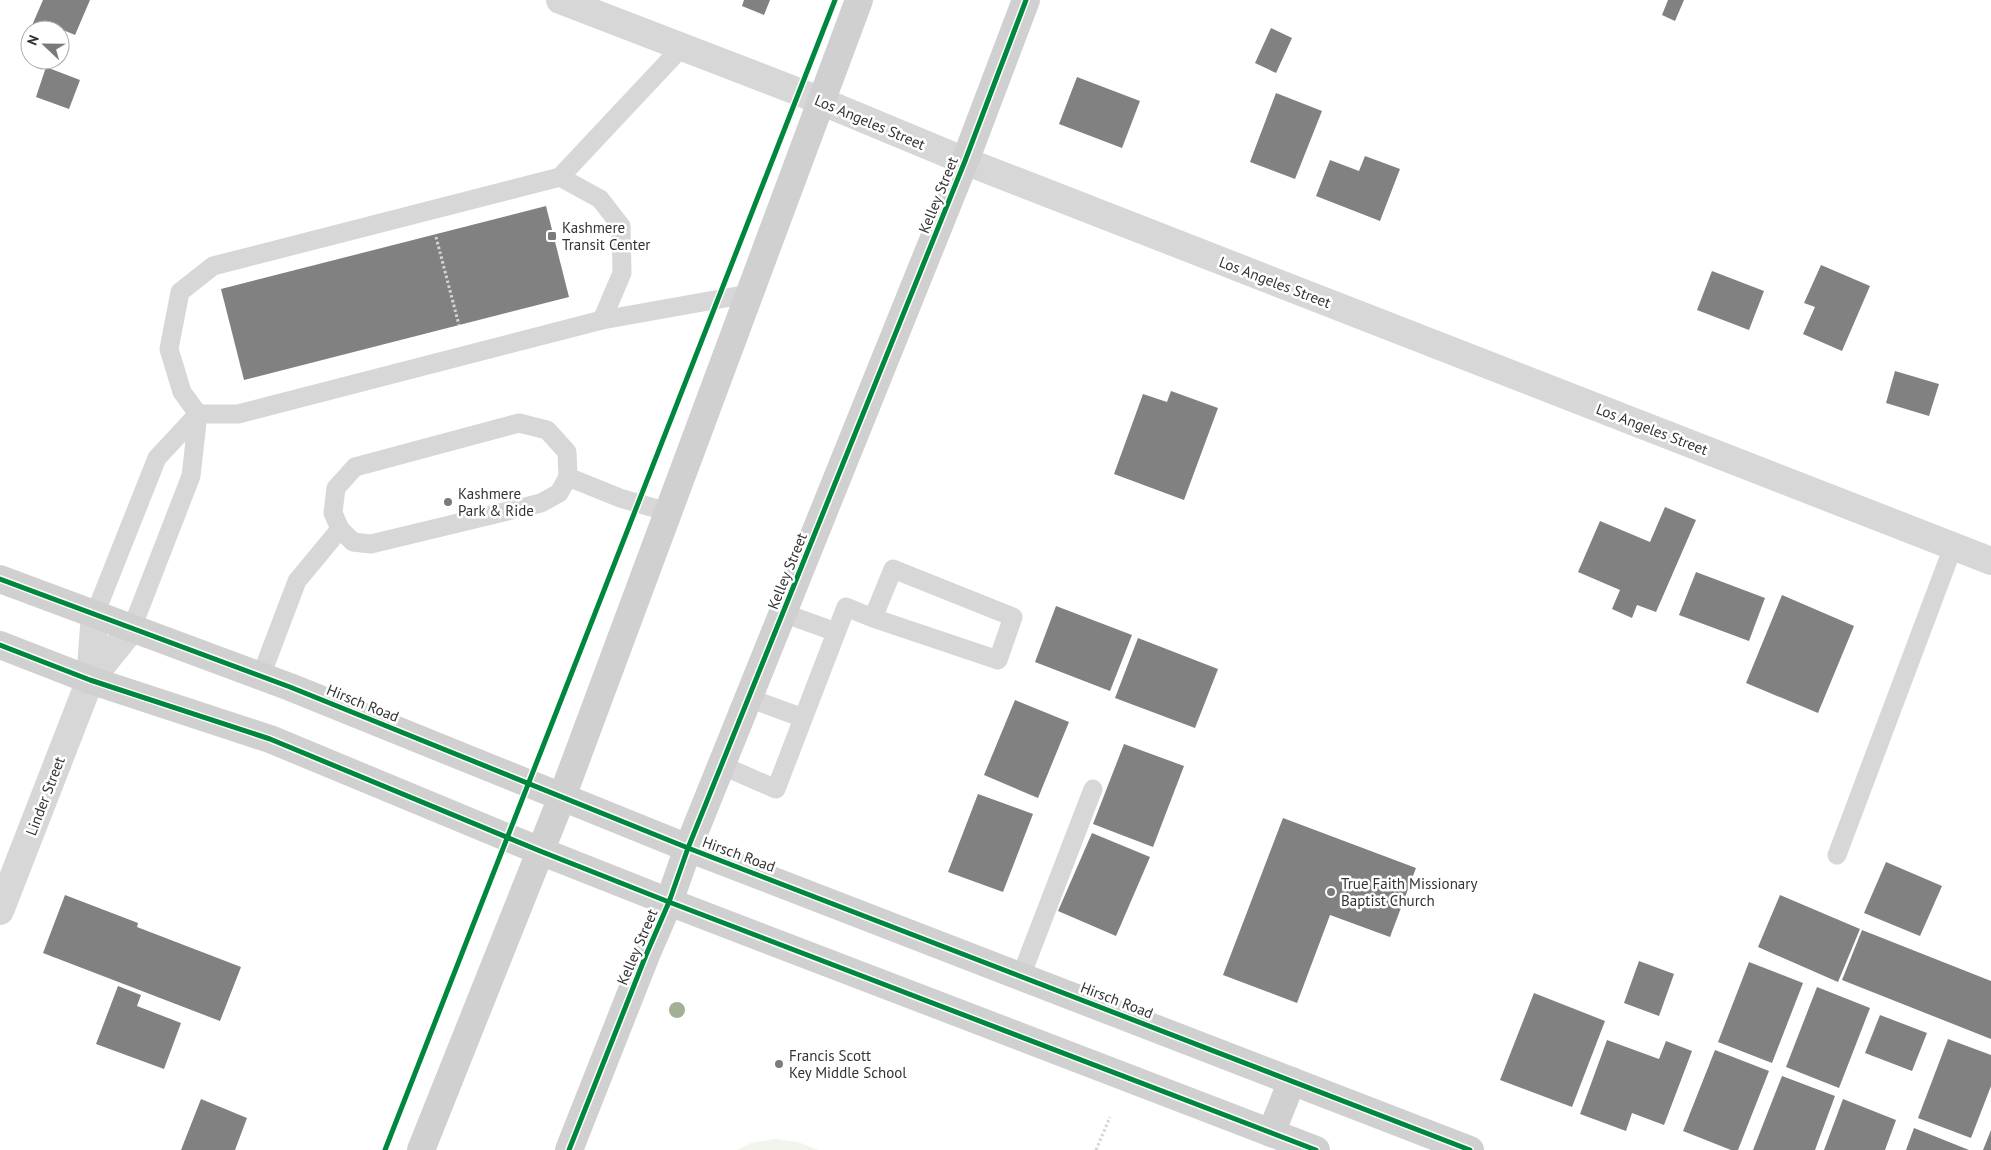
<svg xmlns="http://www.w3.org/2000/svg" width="1991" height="1150" font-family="'PT Sans',sans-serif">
  <rect width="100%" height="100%" fill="#fff"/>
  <polygon fill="#f1f5ed" points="775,1139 798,1142 818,1150 737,1150 751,1143"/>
  <g fill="#818181">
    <polygon points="43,0 90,0 75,35 56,27 55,30 30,30"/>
    <polygon points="744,0 770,0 764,15 742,6"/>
    <polygon points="1668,0 1684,0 1675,21 1662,15"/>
    <polygon points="1271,28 1292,38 1276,73 1255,63"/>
    <polygon points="46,67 80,80 69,109 36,97"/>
    <polygon points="1077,77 1140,101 1122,148 1059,124"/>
    <polygon points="1276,93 1322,111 1295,179 1250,162"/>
    <polygon points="1365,156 1400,169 1380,221 1316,196 1330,160 1359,171"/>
    <polygon points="546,206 569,297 244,380 221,289"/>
    <polygon points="1821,265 1870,286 1842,351 1803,334 1815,307 1804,303"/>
    <polygon points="1712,271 1764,291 1749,330 1697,310"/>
    <polygon points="1895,371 1939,384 1929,416 1886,403"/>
    <polygon points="1171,391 1218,408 1184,500 1114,474 1143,394 1167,402"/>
    <polygon points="1665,507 1696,520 1656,612 1637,605 1632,618 1612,609 1620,590 1578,572 1600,521 1650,542"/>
    <polygon points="1696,572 1765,598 1749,641 1679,615"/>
    <polygon points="1782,595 1854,626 1818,713 1746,683"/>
    <polygon points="1056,606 1132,635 1110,691 1035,662"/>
    <polygon points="1138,638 1218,669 1195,728 1115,698"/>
    <polygon points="1015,700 1069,722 1038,798 984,775"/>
    <polygon points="1124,744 1184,766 1153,847 1093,824"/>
    <polygon points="978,794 1033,814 1003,892 948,872"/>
    <polygon points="1283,818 1416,868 1390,937 1330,915 1297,1003 1223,975"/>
    <polygon points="1092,833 1150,857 1116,936 1058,911"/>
    <polygon points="1886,862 1942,886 1920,936 1864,913"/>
    <polygon points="65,895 138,923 137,927 241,967 220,1021 43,953"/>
    <polygon points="1780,895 1860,929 1838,982 1758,947"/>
    <polygon points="1862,930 1991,981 1991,1039 1842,980"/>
    <polygon points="1639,961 1674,974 1659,1016 1624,1003"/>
    <polygon points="1749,962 1803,983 1772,1063 1718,1042"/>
    <polygon points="118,986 141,995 137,1006 181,1023 164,1069 96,1044"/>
    <polygon points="1817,987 1870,1008 1839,1088 1786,1067"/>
    <polygon points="1534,993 1605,1021 1572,1107 1500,1080"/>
    <polygon points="1880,1015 1927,1033 1912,1071 1865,1053"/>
    <polygon points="1948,1039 1991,1055 1991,1086 1971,1138 1918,1118"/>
    <polygon points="1607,1040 1659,1059 1666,1041 1692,1051 1664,1125 1632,1113 1626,1131 1580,1114"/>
    <polygon points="1715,1050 1769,1071 1738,1150 1731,1150 1683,1131"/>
    <polygon points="1782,1076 1835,1096 1815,1150 1753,1150"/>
    <polygon points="201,1099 247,1118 235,1150 181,1150"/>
    <polygon points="1843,1099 1896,1120 1885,1150 1824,1150"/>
    <polygon points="1914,1128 1969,1150 1906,1150"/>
    <polygon points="1991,1130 1991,1150 1983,1150"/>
  </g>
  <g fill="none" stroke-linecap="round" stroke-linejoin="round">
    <g stroke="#d6d6d6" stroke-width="3" stroke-dasharray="2.5 2.5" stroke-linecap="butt">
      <polyline points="436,237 459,325"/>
      <polyline points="1096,1150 1110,1117"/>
    </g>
    <g stroke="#d7d7d7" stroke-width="19">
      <polyline points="560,177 682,47"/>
      <polygon points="519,423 547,430 567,452 568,477 559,493 541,503 371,544 353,542 340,529 333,513 336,488 355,467"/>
      <polyline points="568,477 620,498 668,512"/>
      <polyline points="783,613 836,632"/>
      <polyline points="95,614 157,458 198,414 238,414 602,320 748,294"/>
      <polyline points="132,628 191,476 198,414 182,392 169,349 180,292 213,266 560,177 600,199 621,226 622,273 602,320"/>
      <polyline points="261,676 297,581 340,529"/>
      <polyline points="749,698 803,718"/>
      <polyline points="721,765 776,789 846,607 873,618 998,660 1013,617 893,569 873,618"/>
      <polyline points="1837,855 1953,547"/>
      <polyline points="1021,976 1093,789"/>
    </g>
    <g stroke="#d7d7d7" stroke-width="28">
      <polyline points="560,0 799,92 965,161 1991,561"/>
      <polyline points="90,680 132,628"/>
      <polyline points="0,911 90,680 95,614"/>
    </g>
    <g stroke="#d0d0d0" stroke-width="28">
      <polyline points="0,579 290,687 688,848 1470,1150"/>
      <polyline points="0,645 90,680 270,739 540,851 669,902 1316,1150"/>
      <polyline points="1271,1133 1292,1081"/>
      <polyline points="421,1150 562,797 859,0"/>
      <polyline points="569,1150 646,955 669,902 688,848 965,161 1026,0"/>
    </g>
    <g stroke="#fff" stroke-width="8">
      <g id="cycleway">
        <polyline points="0,579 290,687 688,848 1470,1150"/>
        <polyline points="0,645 90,680 270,739 540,851 669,902 1316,1150"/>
        <polyline points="385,1150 835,0"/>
        <polyline points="569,1150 646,955 669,902 688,848 965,161 1026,0"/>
      </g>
    </g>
    <use href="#cycleway" stroke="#00873e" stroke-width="5"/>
  </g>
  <circle fill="#a2b095" cx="677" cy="1010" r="8"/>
  <g fill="#7a7a7a" stroke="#fff" stroke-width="2">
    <rect x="547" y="231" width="10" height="10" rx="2.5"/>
    <circle cx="448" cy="502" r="5"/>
    <circle cx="1331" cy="892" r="5"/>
    <circle cx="779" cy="1064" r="5"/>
  </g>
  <g text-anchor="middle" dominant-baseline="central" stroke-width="5" stroke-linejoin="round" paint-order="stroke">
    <g font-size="15" fill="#333" stroke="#fff">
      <text transform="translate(870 122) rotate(23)">Los Angeles Street</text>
      <text transform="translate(938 195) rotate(-68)">Kelley Street</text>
      <text transform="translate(1275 282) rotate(21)">Los Angeles Street</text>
      <text transform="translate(1652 429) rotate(21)">Los Angeles Street</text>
      <text transform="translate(787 571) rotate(-68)">Kelley Street</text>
      <text transform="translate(363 703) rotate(22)">Hirsch Road</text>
      <text transform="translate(45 796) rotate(-69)">Linder Street</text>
      <text transform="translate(739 854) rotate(20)">Hirsch Road</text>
      <text transform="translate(637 947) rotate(-67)">Kelley Street</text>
      <text transform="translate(1117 1000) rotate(21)">Hirsch Road</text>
    </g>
    <g font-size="15" fill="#333" stroke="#fff" text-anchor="start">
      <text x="562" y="227">Kashmere<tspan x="562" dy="17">Transit Center</tspan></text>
      <text x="458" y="493">Kashmere<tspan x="458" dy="17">Park &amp; Ride</tspan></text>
      <text x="1341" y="883">True Faith Missionary<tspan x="1341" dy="17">Baptist Church</tspan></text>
      <text x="789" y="1055">Francis Scott<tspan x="789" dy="17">Key Middle School</tspan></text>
    </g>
  </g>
  <g transform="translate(45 45) rotate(292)"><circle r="24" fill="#ffffff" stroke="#adadad"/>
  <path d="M0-4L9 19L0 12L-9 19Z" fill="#7a7a7a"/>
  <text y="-8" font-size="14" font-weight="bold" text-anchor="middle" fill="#333333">N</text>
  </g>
</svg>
